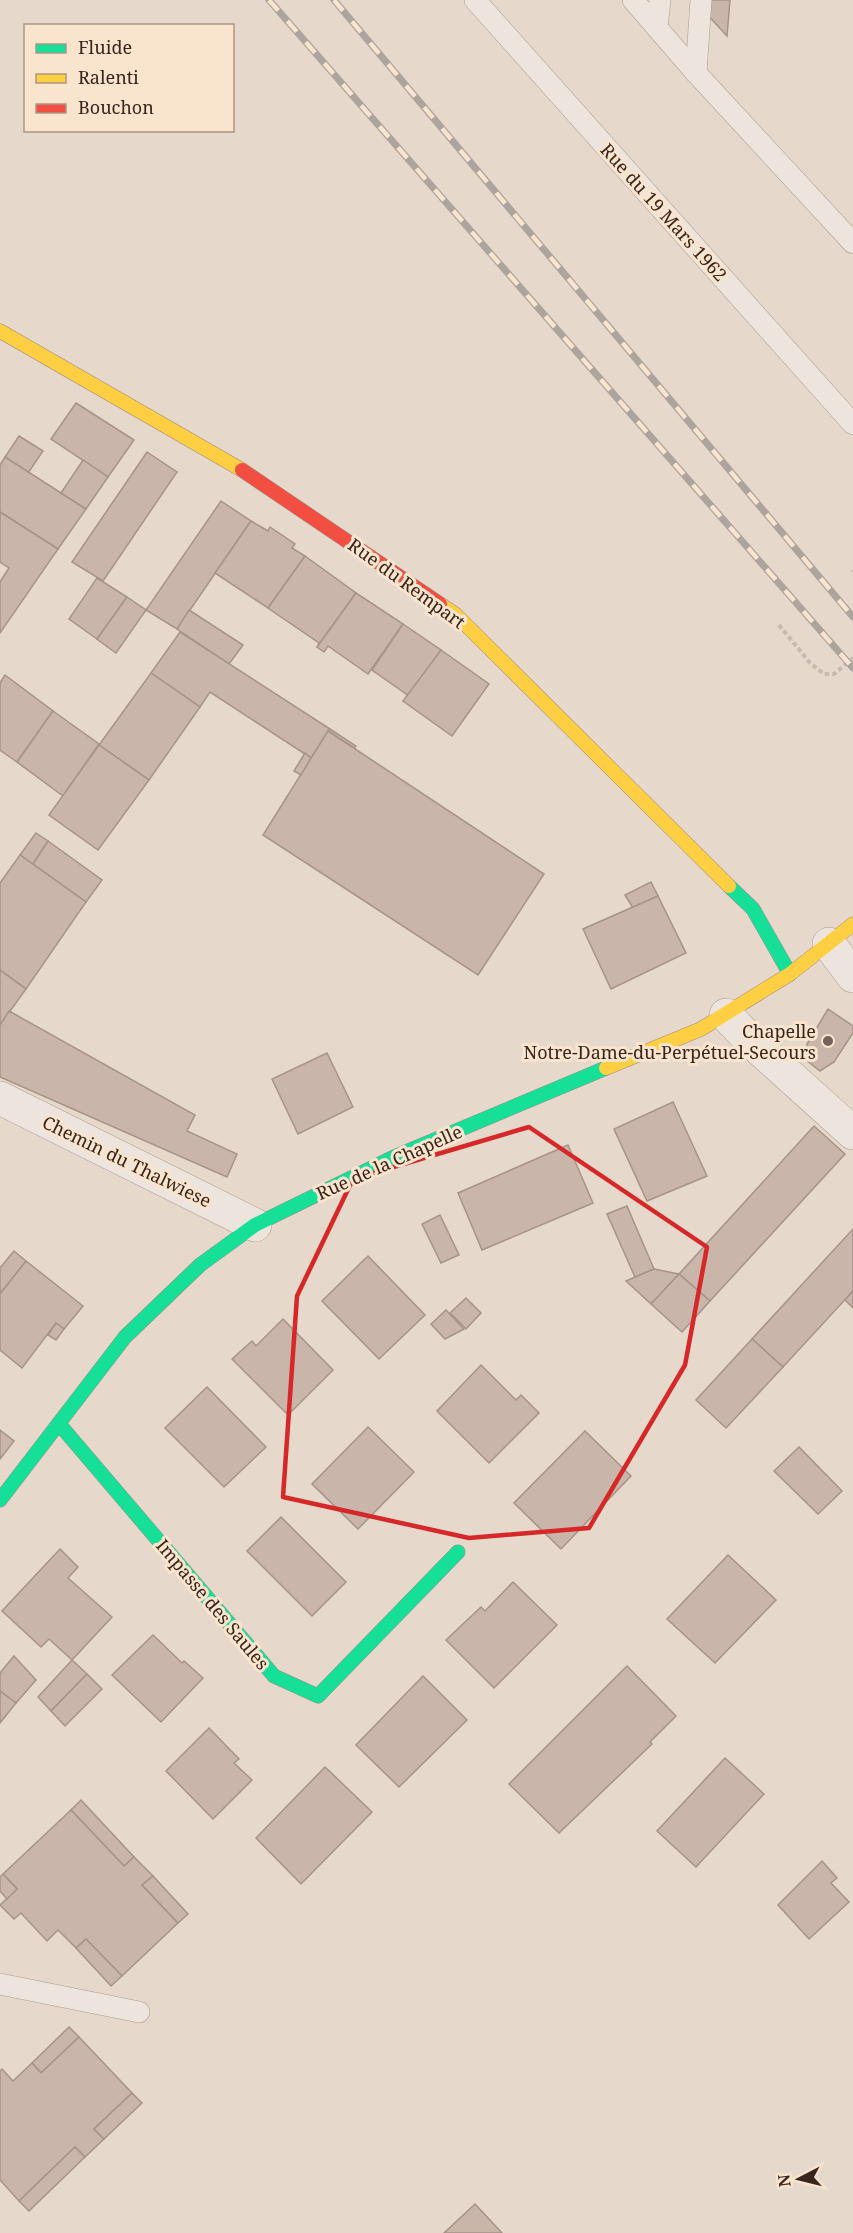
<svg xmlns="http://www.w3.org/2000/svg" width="853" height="2233" font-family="'Noto Serif',serif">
  <rect width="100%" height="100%" fill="#e6d8ca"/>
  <g fill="#cab5aa" stroke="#a69389" stroke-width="1.5">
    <polygon points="694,0 730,0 727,36"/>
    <polygon points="76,403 134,440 108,477 51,439"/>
    <polygon points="19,436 43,451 28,473 5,457"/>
    <polygon points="147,452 177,472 103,581 72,562"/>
    <polygon points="5,457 86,509 58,549 0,512 0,465"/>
    <polygon points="83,460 108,477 86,509 61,493"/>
    <polygon points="221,501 251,521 177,629 146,610"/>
    <polygon points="0,512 58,549 0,633 0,582 9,568 0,562"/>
    <polygon points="251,521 268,531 270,527 295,544 292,548 305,556 268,608 215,573"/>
    <polygon points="305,556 356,593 317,647 319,643 268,608"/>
    <polygon points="97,578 127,597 97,639 69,619"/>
    <polygon points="356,593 403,624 368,674 328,646 324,652 317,647"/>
    <polygon points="127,597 146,610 116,653 97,639"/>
    <polygon points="189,610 243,645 229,664 177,629"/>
    <polygon points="403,624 441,650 409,696 372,670"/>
    <polygon points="180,632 330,729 311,758 210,692 200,707 151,673"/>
    <polygon points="441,650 489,684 452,736 403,701"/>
    <polygon points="151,673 200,707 149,780 99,745"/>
    <polygon points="5,675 53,711 17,762 0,750 0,683"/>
    <polygon points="53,711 99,744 63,796 17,762"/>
    <polygon points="330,729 356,746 354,748 328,731"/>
    <polygon points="328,731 544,874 478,975 263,835"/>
    <polygon points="99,745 149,780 98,850 49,815"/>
    <polygon points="305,753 311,758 301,775 294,771"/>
    <polygon points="36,833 48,841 33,864 20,855"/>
    <polygon points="48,841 102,880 86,902 33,864"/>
    <polygon points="20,855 86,902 26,989 0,970 0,883"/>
    <polygon points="651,882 658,896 633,908 625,895"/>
    <polygon points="658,896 686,953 611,989 583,929"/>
    <polygon points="0,970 26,989 0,1025"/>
    <polygon points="828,1009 853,1026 853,1033 834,1062 820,1071 806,1060 807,1044"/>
    <polygon points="9,1011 195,1115 187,1131 237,1154 227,1177 0,1077 0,1025"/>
    <polygon points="327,1053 353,1107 298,1134 272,1079"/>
    <polygon points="673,1102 707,1176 647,1201 614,1129"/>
    <polygon points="814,1126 845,1154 710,1301 679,1274"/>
    <polygon points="568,1145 593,1203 482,1250 458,1193"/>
    <polygon points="627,1206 654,1269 635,1277 607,1214"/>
    <polygon points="440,1215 459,1255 441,1263 422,1224"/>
    <polygon points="853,1229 853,1291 783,1367 752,1339"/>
    <polygon points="14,1251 26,1261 0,1294 0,1268"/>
    <polygon points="368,1256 425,1315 379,1359 322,1301"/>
    <polygon points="26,1261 83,1306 64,1329 56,1323 22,1368 0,1350 0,1294"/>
    <polygon points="654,1269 679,1274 651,1304 626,1281"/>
    <polygon points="679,1274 710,1301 682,1332 651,1304"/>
    <polygon points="853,1291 853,1308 845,1300"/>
    <polygon points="466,1298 481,1313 466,1329 450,1313"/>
    <polygon points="446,1310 464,1329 445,1339 431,1324"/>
    <polygon points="283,1319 333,1370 288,1415 232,1359 252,1341 256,1346"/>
    <polygon points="56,1323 64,1329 56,1340 48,1335"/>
    <polygon points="752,1339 783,1367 726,1428 696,1400"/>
    <polygon points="481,1365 516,1400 521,1395 539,1413 489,1463 437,1411"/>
    <polygon points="207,1387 266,1447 224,1487 165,1428"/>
    <polygon points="368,1427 414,1472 358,1529 312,1484"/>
    <polygon points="0,1430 14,1441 0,1459"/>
    <polygon points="585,1431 631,1476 561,1549 514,1503"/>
    <polygon points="799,1447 842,1491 818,1514 774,1471"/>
    <polygon points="281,1517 346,1582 312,1616 247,1551"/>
    <polygon points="60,1549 78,1567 68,1578 112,1617 72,1660 49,1639 41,1647 2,1611"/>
    <polygon points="728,1555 776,1600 715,1663 667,1619"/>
    <polygon points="513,1582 557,1625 494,1688 446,1640 481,1607 485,1611"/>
    <polygon points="153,1635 182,1663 184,1661 203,1678 161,1722 112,1675"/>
    <polygon points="14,1656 36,1680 16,1703 0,1691 0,1673"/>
    <polygon points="72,1660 87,1674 51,1711 38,1697"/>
    <polygon points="627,1666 676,1716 650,1742 652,1744 559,1833 509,1784"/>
    <polygon points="87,1674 102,1689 65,1726 51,1711"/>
    <polygon points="423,1676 467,1720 399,1787 356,1745"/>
    <polygon points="0,1691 16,1703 0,1723"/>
    <polygon points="209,1728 239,1759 234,1763 252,1780 213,1819 166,1771"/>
    <polygon points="725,1758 764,1794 696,1867 657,1831"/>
    <polygon points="325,1767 372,1812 301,1884 256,1838"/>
    <polygon points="81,1800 134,1857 124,1866 71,1810"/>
    <polygon points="71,1810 124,1866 134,1857 153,1876 142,1885 178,1923 122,1976 86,1939 76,1948 58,1930 47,1941 21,1913 14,1919 0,1905 17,1889 3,1874"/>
    <polygon points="822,1861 837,1878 831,1883 849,1902 809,1939 778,1905"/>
    <polygon points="3,1874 17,1889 7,1899 0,1891 0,1877"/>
    <polygon points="153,1876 188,1914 178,1923 142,1885"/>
    <polygon points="86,1939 122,1976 111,1986 76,1948"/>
    <polygon points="69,2027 79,2037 41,2073 32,2063"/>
    <polygon points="79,2037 132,2093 94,2129 104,2139 85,2157 75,2147 19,2201 0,2180 0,2071 2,2069 13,2081 32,2063 41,2073"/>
    <polygon points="132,2093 142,2103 104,2139 94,2129"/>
    <polygon points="75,2147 85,2157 29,2211 19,2201"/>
    <polygon points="475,2204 502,2233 444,2233"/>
  </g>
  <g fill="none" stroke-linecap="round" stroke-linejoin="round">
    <g stroke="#ab9e94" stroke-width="22">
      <g id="lane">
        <polyline points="475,0 853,424"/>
        <polyline points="633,0 696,73 853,243"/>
        <polyline points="657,28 660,0"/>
        <polyline points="696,73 701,0"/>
        <polyline points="0,1984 139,2012"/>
      </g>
    </g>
    <g stroke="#ab9e94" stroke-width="34">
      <g id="street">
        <polyline points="829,944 853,976"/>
        <polyline points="726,1015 753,1043 853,1133"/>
        <polyline points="0,1098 255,1225"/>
      </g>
    </g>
    <g stroke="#9a8d84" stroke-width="15">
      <g id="fast">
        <polyline points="729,886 753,909 790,974"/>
        <polyline points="60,1425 274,1676 318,1696 458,1552"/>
        <polyline points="0,1500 125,1337 200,1265 255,1225 394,1157 606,1068"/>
      </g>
    </g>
    <g stroke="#9a8d84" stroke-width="15">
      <g id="slow">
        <polyline points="0,331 242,470"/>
        <polyline points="440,604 455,614 729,886"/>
        <polyline points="606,1068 701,1029 790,974 853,924"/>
      </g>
    </g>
    <g stroke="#9a8d84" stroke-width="15">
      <polyline id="jam" points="242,470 440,604"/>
    </g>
    <g stroke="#c6bbb3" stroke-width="4" stroke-dasharray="4.5 3" stroke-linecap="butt">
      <polyline points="852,570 853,571"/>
      <polyline points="779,625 810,663 824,674 834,674 853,658"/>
    </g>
    <use href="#lane" stroke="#ede5dd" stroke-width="21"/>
    <use href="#street" stroke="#ede5dd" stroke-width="33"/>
    <use href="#fast" stroke="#16e098" stroke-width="14"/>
    <use href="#slow" stroke="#ffcf43" stroke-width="14"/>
    <use href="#jam" stroke="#f24e42" stroke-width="14"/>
    <g stroke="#aca49d" stroke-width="7">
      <g id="rail">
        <polyline points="269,0 853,668"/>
        <polyline points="334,0 853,617"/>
      </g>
    </g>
    <use href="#rail" stroke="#f9e4ce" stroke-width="4.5" stroke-dasharray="14" stroke-linecap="butt"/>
  </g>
  <path fill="none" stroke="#d62828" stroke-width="4.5" stroke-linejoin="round" d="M529 1127 707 1247 685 1365 589 1528 469 1538 283 1497 297 1296 353 1179Z"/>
  <circle fill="#766358" stroke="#f9e4ce" stroke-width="2" cx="828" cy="1041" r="6"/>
  <g text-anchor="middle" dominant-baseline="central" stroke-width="6" stroke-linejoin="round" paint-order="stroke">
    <g font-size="18" fill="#3a241b" stroke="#f9e4ce">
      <text transform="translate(664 212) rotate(48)">Rue du 19 Mars 1962</text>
      <text transform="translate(407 583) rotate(36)">Rue du Rempart</text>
      <text transform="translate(127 1161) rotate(26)">Chemin du Thalwiese</text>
      <text transform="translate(389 1162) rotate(-24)">Rue de la Chapelle</text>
      <text transform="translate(213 1604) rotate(50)">Impasse des Saules</text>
    </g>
    <g font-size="18" fill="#3a241b" stroke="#f9e4ce" text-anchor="end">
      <text x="816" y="1031">Chapelle<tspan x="816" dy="21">Notre-Dame-du-Perpétuel-Secours</tspan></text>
    </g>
  </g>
  <rect x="24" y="24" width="210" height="108" fill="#f9e4ce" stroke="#ad9786" stroke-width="1.5"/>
  <rect x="36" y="44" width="30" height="9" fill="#16e098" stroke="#ad9786" stroke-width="1.5"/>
  <text x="78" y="54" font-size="18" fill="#3a241b">Fluide</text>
  <rect x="36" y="74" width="30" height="9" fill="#ffcf43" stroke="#ad9786" stroke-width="1.5"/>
  <text x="78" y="84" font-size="18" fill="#3a241b">Ralenti</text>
  <rect x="36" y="104" width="30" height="9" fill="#f24e42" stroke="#ad9786" stroke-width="1.5"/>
  <text x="78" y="114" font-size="18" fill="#3a241b">Bouchon</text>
  <g transform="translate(799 2179) rotate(263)" stroke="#f9e4ce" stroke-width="4.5" paint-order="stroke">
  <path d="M0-4.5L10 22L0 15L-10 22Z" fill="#3a241b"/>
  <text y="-9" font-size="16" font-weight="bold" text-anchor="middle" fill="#3a241b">N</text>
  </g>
</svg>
